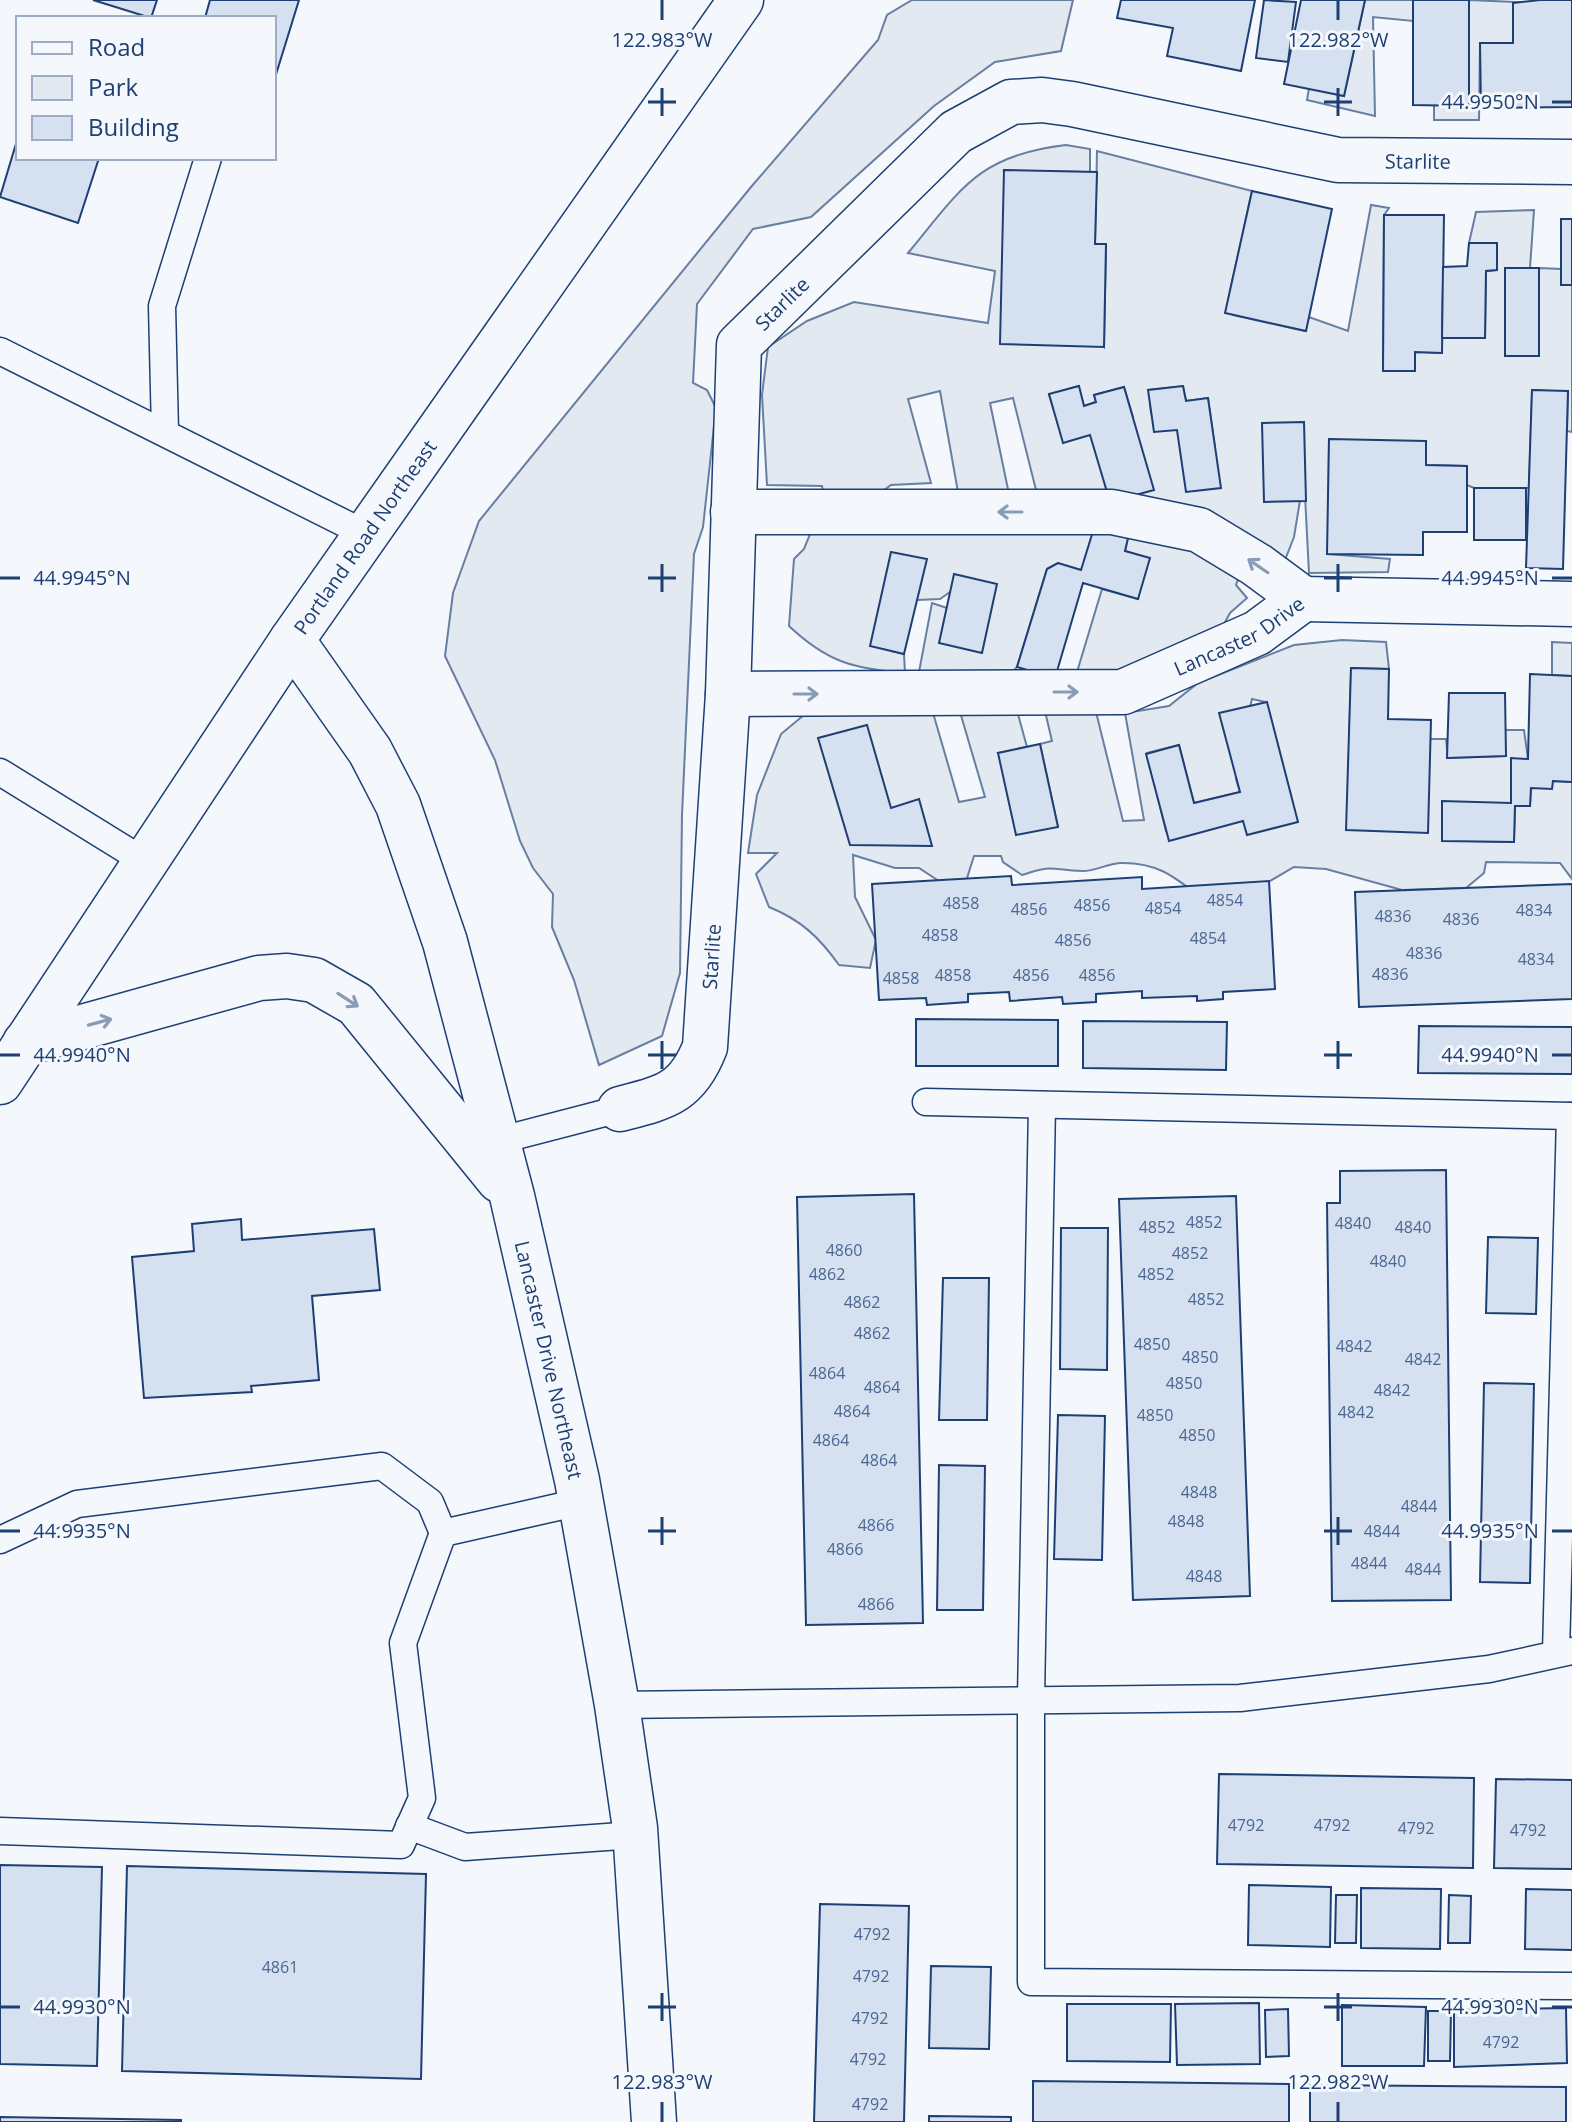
<svg xmlns="http://www.w3.org/2000/svg" width="1572" height="2122" font-family="'Open Sans',sans-serif">
  <rect width="100%" height="100%" fill="#f4f7fb"/>
  <g fill="#e3e9f0" stroke="#687fa3" stroke-width="2" fill-rule="evenodd">
    <polygon points="912,0 1073,0 1061,51 995,62 934,106 811,217 753,229 697,304 693,383 707,390 716,408 703,527 694,554 682,815 680,973 662,1036 599,1065 574,980 552,927 553,894 533,868 520,841 495,760 445,656 453,593 479,521 751,187 878,40 887,15"/>
    <polygon points="1365,0 1413,0 1413,21 1373,17 1375,116 1307,100 1309,88 1344,96"/>
    <polygon points="1469,0 1540,3 1513,3 1513,43 1480,43 1479,120 1434,120 1434,105 1469,105"/>
    <path d="M1066 145 1090 149V172L1004 171 1104 346 1106 244H1095L1097 151 1252 191 1230 291 1233 315 1305 331 1309 317 1348 331 1371 205 1389 208 1384 215 1383 371H1415V352L1441 353 1442 338H1485L1486 271 1496 270 1497 243H1469L1476 212 1534 210 1530 268H1505V355L1539 356V268L1561 269V284L1572 285V432L1567 431 1568 392 1532 390 1529 488H1474L1467 485V466L1426 465 1329 439 1328 554 1390 559 1388 572 1309 573 1304 476 1294 537 1285 560 1240 574 1236 585 1247 598 1230 613 1217 637 1112 678 1077 672 1102 589 1138 599 1147 558 1125 551 1128 538 1081 570 1058 563 1047 569 1017 667 1012 672H919L932 603 947 608 970 578 940 599 917 600 898 582 881 625 891 651 904 654 905 673C854 669 827 662 789 626L794 559 804 549 813 527 824 496 822 486 767 485 762 395 768 347 807 321 854 302 988 323 995 271 908 253C961 189 978 155 1066 145ZM1078 386 1084 406 1096 402 1094 395 1124 387 1133 417 1062 436 1049 395ZM1183 386 1186 401 1208 398 1215 448 1161 414 1151 413 1149 390ZM940 391 958 492 1009 494 990 403 1013 398 1037 494 1201 508 883 491 891 485 931 483 908 399Z"/>
    <path d="M1342 640 1386 642 1389 669 1351 668 1347 829 1430 739H1446L1448 758 1505 756V730H1524L1528 759H1511V803L1469 841 1514 842 1515 806H1530L1531 788 1553 781 1572 782V879L1560 863 1486 862 1484 873 1466 888 1402 890 1326 869 1294 867 1246 895 1208 903C1178 880 1161 862 1120 863 1107 864 1095 871 1083 871 1052 871 1056 863 1022 875L1003 862 1001 856H974L967 878 951 889 919 868H895L853 855 855 897 876 940 870 968 839 965C819 937 801 920 769 907L756 874 777 853H748L757 795 781 734 816 705 931 706 959 802 985 797 960 712 1016 707 1027 747 998 753 1058 827 1040 744 1052 741 1044 707 1095 708 1123 821 1144 820 1125 713 1169 706 1198 683 1294 645ZM1252 699 1266 702 1295 812 1215 815 1186 836 1166 831 1147 753 1179 745 1194 803 1240 792 1236 779 1259 766 1248 716Z"/>
    <polygon points="1552,642 1572,643 1572,676 1552,675"/>
  </g>
  <g fill="#d5e0f0" stroke="#1d3f73" stroke-width="2">
    <polygon points="93,0 157,0 151,18"/>
    <polygon points="210,0 299,0 274,81 274,18 205,18"/>
    <polygon points="1121,0 1255,0 1241,71 1167,56 1173,28 1117,18"/>
    <polygon points="1264,0 1296,2 1288,62 1256,58"/>
    <polygon points="1301,0 1365,0 1344,96 1284,84"/>
    <polygon points="1413,0 1469,0 1469,106 1413,105"/>
    <polygon points="1540,0 1572,0 1572,107 1481,108 1480,43 1513,43 1513,3"/>
    <polygon points="18,137 18,158 99,158 78,223 0,197"/>
    <polygon points="1004,170 1097,172 1095,244 1106,244 1104,347 1000,344"/>
    <polygon points="1252,191 1332,209 1306,331 1225,313"/>
    <polygon points="1384,215 1444,215 1442,353 1415,352 1415,371 1383,371"/>
    <rect x="1561" y="219" width="11" height="66"/>
    <polygon points="1469,243 1497,243 1497,270 1486,271 1485,338 1442,338 1443,267 1467,266"/>
    <rect x="1505" y="268" width="34" height="88"/>
    <polygon points="1079,386 1084,406 1096,402 1094,395 1124,387 1154,490 1110,502 1090,435 1063,443 1049,394"/>
    <polygon points="1183,386 1186,401 1208,398 1221,488 1186,492 1177,430 1154,432 1148,390"/>
    <polygon points="1532,390 1568,391 1563,569 1526,568"/>
    <polygon points="1304,422 1306,501 1264,502 1262,423"/>
    <polygon points="1329,439 1426,441 1426,465 1467,466 1467,532 1423,532 1423,555 1327,554"/>
    <rect x="1474" y="488" width="52" height="52"/>
    <polygon points="1094,528 1128,538 1125,551 1150,558 1138,599 1083,583 1055,678 1017,667 1047,569 1058,563 1081,570"/>
    <polygon points="891,552 927,559 904,654 870,646"/>
    <polygon points="954,574 997,584 982,653 939,643"/>
    <polygon points="1351,668 1389,669 1388,719 1431,720 1428,833 1346,830"/>
    <polygon points="1530,674 1572,676 1572,782 1553,781 1552,789 1531,788 1530,806 1515,806 1514,842 1442,841 1442,801 1511,803 1511,758 1528,759"/>
    <polygon points="1449,693 1505,693 1506,756 1447,758"/>
    <polygon points="1267,702 1298,822 1247,835 1243,821 1169,841 1146,754 1179,745 1194,803 1240,792 1219,713"/>
    <polygon points="867,725 891,808 919,799 932,846 850,845 818,738"/>
    <polygon points="1040,744 1058,827 1016,835 998,753"/>
    <polygon points="1011,876 1012,885 1142,877 1142,889 1269,881 1275,989 1223,992 1223,999 1197,1001 1197,996 1142,998 1142,991 1096,994 1096,1002 1063,1004 1062,997 1010,1001 1009,992 968,994 968,1002 927,1005 926,998 879,1000 872,884"/>
    <polygon points="1572,884 1572,999 1359,1007 1355,892"/>
    <polygon points="916,1019 1058,1020 1058,1066 916,1066"/>
    <polygon points="1083,1021 1227,1022 1226,1070 1083,1068"/>
    <polygon points="1419,1026 1572,1027 1572,1074 1418,1073"/>
    <polygon points="1446,1170 1451,1600 1332,1601 1327,1203 1340,1203 1340,1171"/>
    <polygon points="914,1194 923,1623 806,1625 797,1197"/>
    <polygon points="1236,1196 1250,1596 1133,1600 1119,1199"/>
    <polygon points="241,1219 242,1240 374,1229 380,1290 312,1296 319,1380 251,1386 252,1392 144,1398 132,1257 194,1251 192,1224"/>
    <polygon points="1061,1228 1108,1228 1107,1370 1060,1369"/>
    <polygon points="1488,1237 1538,1238 1536,1314 1486,1313"/>
    <polygon points="943,1278 989,1278 987,1420 939,1420"/>
    <polygon points="1484,1383 1534,1384 1530,1583 1480,1582"/>
    <polygon points="1058,1415 1105,1416 1102,1560 1054,1559"/>
    <polygon points="939,1465 985,1466 983,1610 937,1610"/>
    <polygon points="1219,1774 1474,1778 1473,1868 1217,1864"/>
    <polygon points="1496,1779 1572,1780 1572,1869 1494,1868"/>
    <polygon points="0,1865 102,1867 97,2066 0,2064"/>
    <polygon points="127,1866 426,1874 421,2079 122,2071"/>
    <polygon points="1249,1885 1331,1887 1330,1947 1248,1945"/>
    <polygon points="1361,1888 1441,1889 1440,1949 1361,1948"/>
    <polygon points="1526,1889 1572,1890 1572,1950 1525,1949"/>
    <polygon points="1336,1895 1357,1895 1356,1943 1335,1943"/>
    <polygon points="1449,1895 1471,1896 1470,1943 1448,1943"/>
    <polygon points="820,1904 909,1906 904,2122 814,2122"/>
    <polygon points="931,1966 991,1967 989,2049 929,2048"/>
    <polygon points="1259,2003 1260,2064 1177,2065 1175,2004"/>
    <polygon points="1067,2004 1171,2004 1170,2062 1067,2061"/>
    <polygon points="1342,2005 1426,2007 1424,2066 1342,2066"/>
    <polygon points="1566,2008 1567,2063 1454,2067 1454,2010"/>
    <polygon points="1288,2009 1289,2056 1266,2057 1265,2010"/>
    <polygon points="1428,2011 1451,2011 1450,2061 1428,2061"/>
    <polygon points="1033,2081 1289,2084 1289,2122 1033,2122"/>
    <polygon points="1310,2085 1566,2087 1566,2122 1310,2122"/>
    <polygon points="929,2116 1011,2117 1011,2122 929,2122"/>
    <polygon points="0,2117 181,2120 181,2122 0,2122"/>
  </g>
  <g fill="none" stroke-linecap="round" stroke-linejoin="round">
    <g stroke="#1d3f73" stroke-width="29">
      <g id="lane">
        <polyline points="0,351 366,534"/>
        <polyline points="165,432 162,306 208,158"/>
        <polyline points="0,772 144,861"/>
        <polyline points="926,1102 1572,1116"/>
        <polyline points="1042,1105 1031,1698 1031,1982 1572,1986"/>
        <polyline points="497,1141 620,1109"/>
        <polyline points="0,1540 77,1504 382,1466 430,1502 443,1533"/>
        <polyline points="1556,1653 1570,1116"/>
        <polyline points="617,1705 1240,1698 1489,1669 1572,1651"/>
        <polyline points="409,1826 465,1847 635,1835"/>
        <polyline points="0,1831 401,1845 422,1798 403,1643 443,1533 580,1502"/>
      </g>
    </g>
    <g stroke="#1d3f73" stroke-width="47">
      <g id="street">
        <polyline points="1303,599 1572,604"/>
        <path id="s1" d="M728 694 1123 692 1257 633 1303 599 1257 565 1199 530 1112 512H733"/>
        <path id="s2" d="M620 1109C666 1097 687 1093 705 1047L728 694 739 345 956 132 1011 102 1042 100 1072 104 1338 160 1572 162"/>
      </g>
    </g>
    <g stroke="#1d3f73" stroke-width="47">
      <g id="primary">
        <path id="s3" d="M292 640 370 751 398 805 445 942 512 1196 577 1480 617 1705 635 1828 654 2122"/>
        <polyline points="25,1043 259,978 287,976 314,980 356,1004 499,1180"/>
        <path id="s4" d="M0 1082 292 640 741 0"/>
      </g>
    </g>
    <use href="#lane" stroke="#f4f7fb" stroke-width="26"/>
    <use href="#street" stroke="#f4f7fb" stroke-width="44"/>
    <use href="#primary" stroke="#f4f7fb" stroke-width="44"/>
  </g>
  <defs><path id="oneway-shaft" d="M-6 0H5M1.5-3L5.5 0L1.5 3" fill="none" stroke-width="1.6" stroke-linecap="round" stroke-linejoin="round" transform="scale(2)"/></defs>
  <g stroke="#889bb7">
    <use href="#oneway-shaft" transform="translate(1010 512) rotate(180)"/>
    <use href="#oneway-shaft" transform="translate(1258 566) rotate(-146)"/>
    <use href="#oneway-shaft" transform="translate(1066 692)"/>
    <use href="#oneway-shaft" transform="translate(806 694)"/>
    <use href="#oneway-shaft" transform="translate(348 1000) rotate(33)"/>
    <use href="#oneway-shaft" transform="translate(100 1022) rotate(-15)"/>
  </g>
  <path fill="none" stroke="#1d3f73" stroke-width="3" d="M662 0V20M1338 0V20M662 88V116M1338 88V116M648 102H676M1324 102H1352M1552 102H1572M662 564V592M1338 564V592M0 578H20M648 578H676M1324 578H1352M1552 578H1572M662 1041V1069M1338 1041V1069M0 1055H20M648 1055H676M1324 1055H1352M1552 1055H1572M662 1517V1545M1338 1517V1545M0 1531H20M648 1531H676M1324 1531H1352M1552 1531H1572M662 1993V2021M1338 1993V2021M0 2007H20M648 2007H676M1324 2007H1352M1552 2007H1572M662 2102V2122M1338 2102V2122"/>
  <g text-anchor="middle" dominant-baseline="central" stroke-width="6" stroke-linejoin="round" paint-order="stroke">
    <g font-size="16" fill="#4b6792">
      <text x="1225" y="900">4854</text>
      <text x="961" y="903">4858</text>
      <text x="1092" y="905">4856</text>
      <text x="1163" y="908">4854</text>
      <text x="1029" y="909">4856</text>
      <text x="1534" y="910">4834</text>
      <text x="1393" y="916">4836</text>
      <text x="1461" y="919">4836</text>
      <text x="940" y="935">4858</text>
      <text x="1208" y="938">4854</text>
      <text x="1073" y="940">4856</text>
      <text x="1424" y="953">4836</text>
      <text x="1536" y="959">4834</text>
      <text x="1390" y="974">4836</text>
      <text x="953" y="975">4858</text>
      <text x="1031" y="975">4856</text>
      <text x="1097" y="975">4856</text>
      <text x="901" y="978">4858</text>
      <text x="1204" y="1222">4852</text>
      <text x="1353" y="1223">4840</text>
      <text x="1157" y="1227">4852</text>
      <text x="1413" y="1227">4840</text>
      <text x="844" y="1250">4860</text>
      <text x="1190" y="1253">4852</text>
      <text x="1388" y="1261">4840</text>
      <text x="827" y="1274">4862</text>
      <text x="1156" y="1274">4852</text>
      <text x="1206" y="1299">4852</text>
      <text x="862" y="1302">4862</text>
      <text x="872" y="1333">4862</text>
      <text x="1152" y="1344">4850</text>
      <text x="1354" y="1346">4842</text>
      <text x="1200" y="1357">4850</text>
      <text x="1423" y="1359">4842</text>
      <text x="827" y="1373">4864</text>
      <text x="1184" y="1383">4850</text>
      <text x="882" y="1387">4864</text>
      <text x="1392" y="1390">4842</text>
      <text x="852" y="1411">4864</text>
      <text x="1356" y="1412">4842</text>
      <text x="1155" y="1415">4850</text>
      <text x="1197" y="1435">4850</text>
      <text x="831" y="1440">4864</text>
      <text x="879" y="1460">4864</text>
      <text x="1199" y="1492">4848</text>
      <text x="1419" y="1506">4844</text>
      <text x="1186" y="1521">4848</text>
      <text x="876" y="1525">4866</text>
      <text x="1382" y="1531">4844</text>
      <text x="845" y="1549">4866</text>
      <text x="1369" y="1563">4844</text>
      <text x="1423" y="1569">4844</text>
      <text x="1204" y="1576">4848</text>
      <text x="876" y="1604">4866</text>
      <text x="1246" y="1825">4792</text>
      <text x="1332" y="1825">4792</text>
      <text x="1416" y="1828">4792</text>
      <text x="1528" y="1830">4792</text>
      <text x="872" y="1934">4792</text>
      <text x="280" y="1967">4861</text>
      <text x="871" y="1976">4792</text>
      <text x="870" y="2018">4792</text>
      <text x="1501" y="2042">4792</text>
      <text x="868" y="2059">4792</text>
      <text x="870" y="2104">4792</text>
    </g>
    <g font-size="20" fill="#1d3f73" stroke="#f4f7fb">
      <text stroke="none"><textPath href="#s2" startOffset="1594">Starlite</textPath></text>
      <text stroke="none"><textPath href="#s2" startOffset="874">Starlite</textPath></text>
      <text stroke="none"><textPath href="#s4" startOffset="656">Portland Road Northeast</textPath></text>
      <text stroke="none"><textPath href="#s1" startOffset="524">Lancaster Drive</textPath></text>
      <text stroke="none"><textPath href="#s2" startOffset="202">Starlite</textPath></text>
      <text stroke="none"><textPath href="#s3" startOffset="772">Lancaster Drive Northeast</textPath></text>
    </g>
  </g>
  <g font-size="20" text-anchor="middle" fill="#1d3f73" stroke="#f4f7fb" stroke-width="6" stroke-linejoin="round" paint-order="stroke">
    <text x="662" y="47">122.983°W</text>
    <text x="1338" y="47">122.982°W</text>
    <text x="1490" y="109">44.9950°N</text>
    <text x="82" y="585">44.9945°N</text>
    <text x="1490" y="585">44.9945°N</text>
    <text x="82" y="1062">44.9940°N</text>
    <text x="1490" y="1062">44.9940°N</text>
    <text x="82" y="1538">44.9935°N</text>
    <text x="1490" y="1538">44.9935°N</text>
    <text x="82" y="2014">44.9930°N</text>
    <text x="1490" y="2014">44.9930°N</text>
    <text x="662" y="2089">122.983°W</text>
    <text x="1338" y="2089">122.982°W</text>
  </g>
  <rect x="16" y="16" width="260" height="144" fill="#f4f7fb" stroke="#9eadc5" stroke-width="2"/>
  <rect x="32" y="42" width="40" height="12" fill="#f4f7fb" stroke="#9eadc5" stroke-width="2"/>
  <text x="88" y="56" font-size="24" fill="#1d3f73">Road</text>
  <rect x="32" y="76" width="40" height="24" fill="#e3e9f0" stroke="#9eadc5" stroke-width="2"/>
  <text x="88" y="96" font-size="24" fill="#1d3f73">Park</text>
  <rect x="32" y="116" width="40" height="24" fill="#d5e0f0" stroke="#9eadc5" stroke-width="2"/>
  <text x="88" y="136" font-size="24" fill="#1d3f73">Building</text>
</svg>
